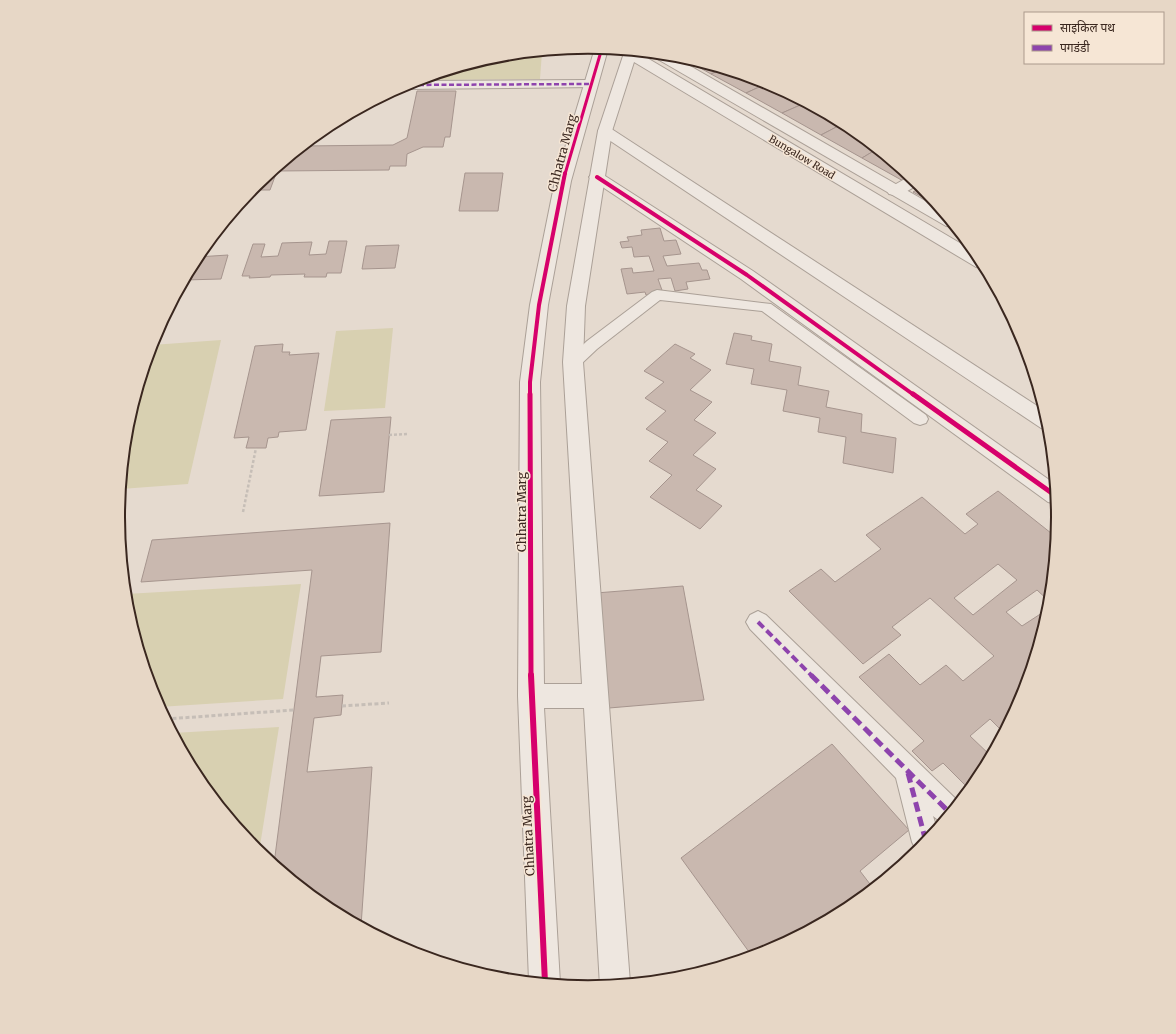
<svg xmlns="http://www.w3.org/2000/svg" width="1176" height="1034" font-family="Merriweather,'Noto Sans Devanagari',serif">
  <rect width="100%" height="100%" fill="#e5dacf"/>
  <g fill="#d8d0b1">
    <polygon points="542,52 540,79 418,80 497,56"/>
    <polygon points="393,328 385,408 324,411 336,331"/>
    <polygon points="221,340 188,484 121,489 127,425 152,345"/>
    <polygon points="301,584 283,699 159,707 154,697 127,608 126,594"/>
    <polygon points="279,727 259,852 197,778 173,733"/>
  </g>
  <g fill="#c9b8af" stroke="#a6958e" fill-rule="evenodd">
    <polygon points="679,56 680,56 722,69 711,74"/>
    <polygon points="722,69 768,83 746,93 711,74"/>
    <polygon points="768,83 805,103 782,113 746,93"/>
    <polygon points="417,91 456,91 450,137 445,137 443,147 423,147 407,154 406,166 390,166 389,170 277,171 270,190 251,190 256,185 303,146 393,145 407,138"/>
    <polygon points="805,103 844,123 821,135 782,113"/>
    <polygon points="844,123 849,126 877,149 862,158 821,135"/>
    <polygon points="877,149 912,178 905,182 862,158"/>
    <polygon points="465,173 503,173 498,211 459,211"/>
    <polygon points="922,187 937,205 913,192"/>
    <polygon points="660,228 664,241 676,240 681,254 663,256 667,266 699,263 702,270 707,270 710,279 686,282 688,289 675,291 671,278 658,279 663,293 646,295 645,292 627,294 621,269 632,268 633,273 654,271 649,256 634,257 632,247 622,248 620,242 629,241 627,237 642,235 641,230"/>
    <polygon points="329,241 347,241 341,273 327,273 326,277 304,277 305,274 271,275 270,277 249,278 250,276 242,276 253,244 265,244 261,257 278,256 282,243 312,242 309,255 326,254"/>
    <polygon points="399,245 395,268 362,269 366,246"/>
    <polygon points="228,255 221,279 184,280 197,257"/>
    <polygon points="734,333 752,336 751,340 772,344 769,361 801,367 798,385 829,391 826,407 862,414 861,432 896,438 893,473 843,463 846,437 818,432 820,418 783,411 787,390 751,384 754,369 726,364"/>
    <polygon points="283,344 282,352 290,352 289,355 319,353 306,430 279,432 278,437 268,438 266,448 246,448 249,437 234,438 255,346"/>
    <polygon points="675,344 695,354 690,358 711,370 690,390 712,402 694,420 716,433 693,455 716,469 696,490 722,506 700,529 650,497 672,475 649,461 668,442 646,429 666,411 645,398 664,382 644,371"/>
    <polygon points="391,417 384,492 319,496 331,420"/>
    <path d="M998 491 1056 537 1050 602 1037 590 1006 612 1022 626 1045 611 1048 613 1022 697 1003 732 990 719 970 736 991 756 979 778 969 789 943 763 932 771 912 751 924 741 859 677 889 654 920 685 946 665 963 681 994 656 930 598 892 627 901 635 863 664 789 591 821 569 835 582 881 549 866 535 922 497 965 534 978 524 966 514ZM998 564 1017 580 973 615 954 598Z"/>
    <polygon points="390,523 381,652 321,656 316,697 343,695 341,715 314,718 307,772 372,767 361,926 327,908 274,864 312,570 141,582 152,540"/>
    <polygon points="683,586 704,700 609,708 596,593"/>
    <polygon points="832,744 909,830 860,871 873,888 849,908 768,951 752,956 681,858"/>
  </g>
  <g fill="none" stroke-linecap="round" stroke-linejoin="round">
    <g stroke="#aba097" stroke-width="2">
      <polygon id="service" points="657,290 771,304 926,415 928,419 926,423 920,425 914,423 762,311 660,300 597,349 579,366 573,367 567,366 565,362 587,341 652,292"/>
    </g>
    <g stroke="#aba097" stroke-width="2">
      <g id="minor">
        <polygon points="591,80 596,81 598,84 596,87 404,89 399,88 415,81"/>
        <polygon points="605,127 610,128 1045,411 1049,430 1041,428 600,134 598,131 600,128"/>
        <polygon points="597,172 602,174 753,271 1055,484 1057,504 1048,502 741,279 592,180 589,177 592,174"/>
        <path d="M910 176 919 184C910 189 901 197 889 194L887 191 889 188Z"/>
        <polygon points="758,611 766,615 959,802 942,823 933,816 937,829 917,852 912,842 896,778 750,629 746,622 750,615"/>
      </g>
    </g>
    <g stroke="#aba097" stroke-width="2">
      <g id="tertiary">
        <polygon points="595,48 608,49 571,181 548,305 540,382 544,684 582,684 563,362 567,306 598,131 623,56 617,50 637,52 975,252 985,268 976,267 634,62 612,131 585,306 583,362 630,983 600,986 584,708 544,708 560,983 560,984 529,981 518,696 520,382 530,305 555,181"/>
        <polygon points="653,53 671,55 941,210 955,227 946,226 654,57"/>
      </g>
    </g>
    <g stroke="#c6beb7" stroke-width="2.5" stroke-dasharray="3 2" stroke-linecap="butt">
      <polyline points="389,435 407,434"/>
      <polyline points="243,512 256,448"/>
    </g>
    <g stroke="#c6beb7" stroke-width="3" stroke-dasharray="4 2.5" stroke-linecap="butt">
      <polyline points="342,706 389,703"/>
      <polyline points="166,719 294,710"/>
    </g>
    <use href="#service" fill="#eee7e0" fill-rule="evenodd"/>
    <use href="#minor" fill="#eee7e0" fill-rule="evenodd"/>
    <use href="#tertiary" fill="#eee7e0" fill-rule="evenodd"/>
    <polyline stroke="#8e44ad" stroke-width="2.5" stroke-dasharray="5 2.5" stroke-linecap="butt" points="404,85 591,84"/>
    <polyline stroke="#8e44ad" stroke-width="4" stroke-dasharray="8 4" stroke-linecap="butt" points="758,622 812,676"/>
    <g stroke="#8e44ad" stroke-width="5" stroke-dasharray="10 5" stroke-linecap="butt">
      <polyline points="811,675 950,813"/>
      <polyline points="908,773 926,842"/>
    </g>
    <g stroke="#f6e6d5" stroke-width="4.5">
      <polyline id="cycleway-far3" points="565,174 602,48"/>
    </g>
    <g stroke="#f6e6d5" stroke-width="6">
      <g id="cycleway-far2">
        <polyline points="597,177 747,275 914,395"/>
        <polyline points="530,395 530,382 539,305 565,173"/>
      </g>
    </g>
    <g stroke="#f6e6d5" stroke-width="8">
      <g id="cycleway-far1">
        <polyline points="530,394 531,676"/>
        <polyline points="913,394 1056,496"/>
      </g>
    </g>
    <g stroke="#f6e6d5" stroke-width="9">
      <polyline id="cycleway" points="531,675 545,983"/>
    </g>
    <use href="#cycleway-far3" stroke="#d6006c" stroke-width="3"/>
    <use href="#cycleway-far2" stroke="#d6006c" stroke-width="4"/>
    <use href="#cycleway-far1" stroke="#d6006c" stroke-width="5"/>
    <use href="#cycleway" stroke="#d6006c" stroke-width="6"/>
  </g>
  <g text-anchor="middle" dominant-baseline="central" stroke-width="3" stroke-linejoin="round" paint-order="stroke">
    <g font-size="10" fill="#3a271f" stroke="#f6e6d5">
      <text transform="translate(802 157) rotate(31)">Bungalow Road</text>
    </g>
    <g font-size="12" fill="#3a271f" stroke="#f6e6d5">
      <text transform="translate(562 153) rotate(-75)">Chhatra Marg</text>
      <text transform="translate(521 512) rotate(-90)">Chhatra Marg</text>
      <text transform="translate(528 836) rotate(-93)">Chhatra Marg</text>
    </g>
  </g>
  <path d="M0 0H1176V1034H0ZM125 517a463 463 0 1 1 926 0a463 463 0 1 1-926 0Z" fill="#e7d7c6" fill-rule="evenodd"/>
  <path fill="none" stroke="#3a271f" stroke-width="2" d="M125 517a463 463 0 1 1 926 0a463 463 0 1 1-926 0Z"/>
  <rect x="1024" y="12" width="140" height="52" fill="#f6e6d5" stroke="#ab9a8c"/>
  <rect x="1032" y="25" width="20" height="6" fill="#d6006c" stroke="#ab9a8c"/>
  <text x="1060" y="32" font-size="12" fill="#3a271f">साइकिल पथ</text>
  <rect x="1032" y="45" width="20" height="6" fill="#8e44ad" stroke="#ab9a8c"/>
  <text x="1060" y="52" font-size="12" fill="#3a271f">पगडंडी</text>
</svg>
